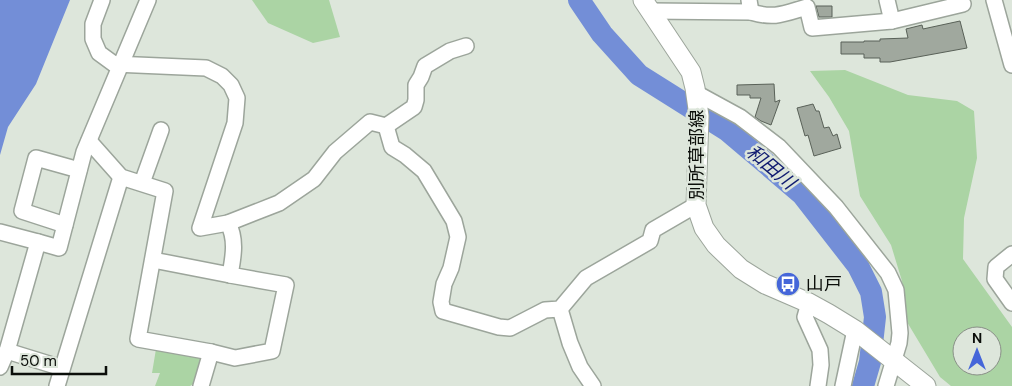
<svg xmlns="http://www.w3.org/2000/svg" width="1012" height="386" font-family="'DM Sans','Noto Sans JP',sans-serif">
  <rect width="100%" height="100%" fill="#dde6db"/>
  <g fill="#abd4a4" fill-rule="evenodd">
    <polygon points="252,0 329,0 340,37 313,43 268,23"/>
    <path d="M845 70 908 95 957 101 974 111 977 158 964 218 963 259 1012 327V386H951L940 377 907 322 902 281 891 245 860 196 849 131 829 97 810 71ZM962 336H992V366H962Z"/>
    <polygon points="156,349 203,358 198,381 190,386 155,386 160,373 152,373"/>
  </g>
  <polygon fill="#738ed7" points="0,0 70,0 36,84 8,127 0,155"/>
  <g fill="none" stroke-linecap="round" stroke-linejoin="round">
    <polyline stroke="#738ed7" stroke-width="22" points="579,0 602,34 639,75 728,131 802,194 858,266 871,292 875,317 870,362 863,386"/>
  </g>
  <g fill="#a0a89e" stroke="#596158">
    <polygon points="816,6 832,6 832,17 819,17"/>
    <polygon points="960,21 967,48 890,62 880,62 880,58 864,58 864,54 841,54 841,42 864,42 864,41 880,41 880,39 908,38 906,29 922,25 923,29"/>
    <polygon points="774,84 775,102 780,100 771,125 761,121 755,117 761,98 750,98 750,95 737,95 737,85"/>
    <polygon points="813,104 816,111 819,111 824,128 829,127 833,136 837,134 841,148 814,156 808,135 805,136 797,108"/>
  </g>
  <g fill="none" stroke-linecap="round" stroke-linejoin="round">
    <g stroke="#9ca59b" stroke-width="18">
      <g id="minor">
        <polyline points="102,0 93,24 93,39 99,53 114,64 206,68 222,76 231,85 237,98 235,123 200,228 228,223 279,203 314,179 335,152 370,122 386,126 392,147 405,155 424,171 454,221 458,237 451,268 444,284 441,302 443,311 499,327 510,328 545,310 560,309 586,278 650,241 653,230 696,205"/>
        <polyline points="887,0 892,21"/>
        <polyline points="994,0 1012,65"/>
        <polyline points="650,11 751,12 749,0"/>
        <path d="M751 12C775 19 783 14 807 7L812 28 892 21 963 4 961 0"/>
        <polyline points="696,93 740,117 779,147 836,207 888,273 896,290 900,333 899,343 886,386"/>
        <polyline points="386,126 414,107 416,100 416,85 421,77 425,66 450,51 466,46"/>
        <path d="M89 141 121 177 165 191 138 339 211 352 235 358 272 351 286 285 230 275C233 258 237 240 228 223"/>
        <polyline points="142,183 161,130"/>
        <polyline points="65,225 22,211 36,158 79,170"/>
        <polyline points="0,232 38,242"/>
        <polyline points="1012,254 996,267 995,279 1012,303"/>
        <polyline points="153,260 230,275"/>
        <polyline points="809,303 805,317 820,350 821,365 818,386"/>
        <polyline points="560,309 570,343 580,367 593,386"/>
        <polyline points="7,351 38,242 59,248 84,152 148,0"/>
        <polyline points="0,367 7,351 62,368"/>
        <polyline points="57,386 121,177"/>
        <polyline points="201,386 211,352"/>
        <polyline points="843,386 855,330"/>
      </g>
    </g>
    <g stroke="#9ca59b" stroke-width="21">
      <polyline id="major" points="643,0 691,72 695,88 699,116 696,205 704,228 716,245 741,269 765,284 809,303 829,314 855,330 926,386"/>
    </g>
    <use href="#minor" stroke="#fff" stroke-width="15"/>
    <use href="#major" stroke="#fff" stroke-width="19"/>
  </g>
  <defs>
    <g id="bus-disc" transform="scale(1.25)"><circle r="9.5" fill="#4566d9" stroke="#dde6db"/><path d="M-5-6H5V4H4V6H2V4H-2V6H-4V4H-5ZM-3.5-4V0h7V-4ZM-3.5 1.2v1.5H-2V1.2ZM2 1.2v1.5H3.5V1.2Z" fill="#fff"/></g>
  </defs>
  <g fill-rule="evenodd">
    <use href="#bus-disc" x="788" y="284"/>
  </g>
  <g text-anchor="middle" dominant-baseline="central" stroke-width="5" stroke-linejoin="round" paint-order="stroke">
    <g font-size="18" fill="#0b0e0a" stroke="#dde6db">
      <text transform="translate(697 155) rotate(-90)">別所草部線</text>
    </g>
    <g font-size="18" fill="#0b0e0a" stroke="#dde6db" text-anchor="start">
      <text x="806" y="284">山戸</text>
    </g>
    <g font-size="19" font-style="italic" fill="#0f1b70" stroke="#dde6db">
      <text transform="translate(771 167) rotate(40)">和田川</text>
    </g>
  </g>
  <g transform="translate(977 351)"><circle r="24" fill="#dde6db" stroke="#899087"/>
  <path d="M0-4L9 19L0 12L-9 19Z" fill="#4566d9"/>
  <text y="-8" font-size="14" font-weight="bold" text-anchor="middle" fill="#0b0e0a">N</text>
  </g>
  <path d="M12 366v8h94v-8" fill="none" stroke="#0b0e0a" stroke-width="2.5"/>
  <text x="20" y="366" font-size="15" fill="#0b0e0a" stroke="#dde6db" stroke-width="4" paint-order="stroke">50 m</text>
</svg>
